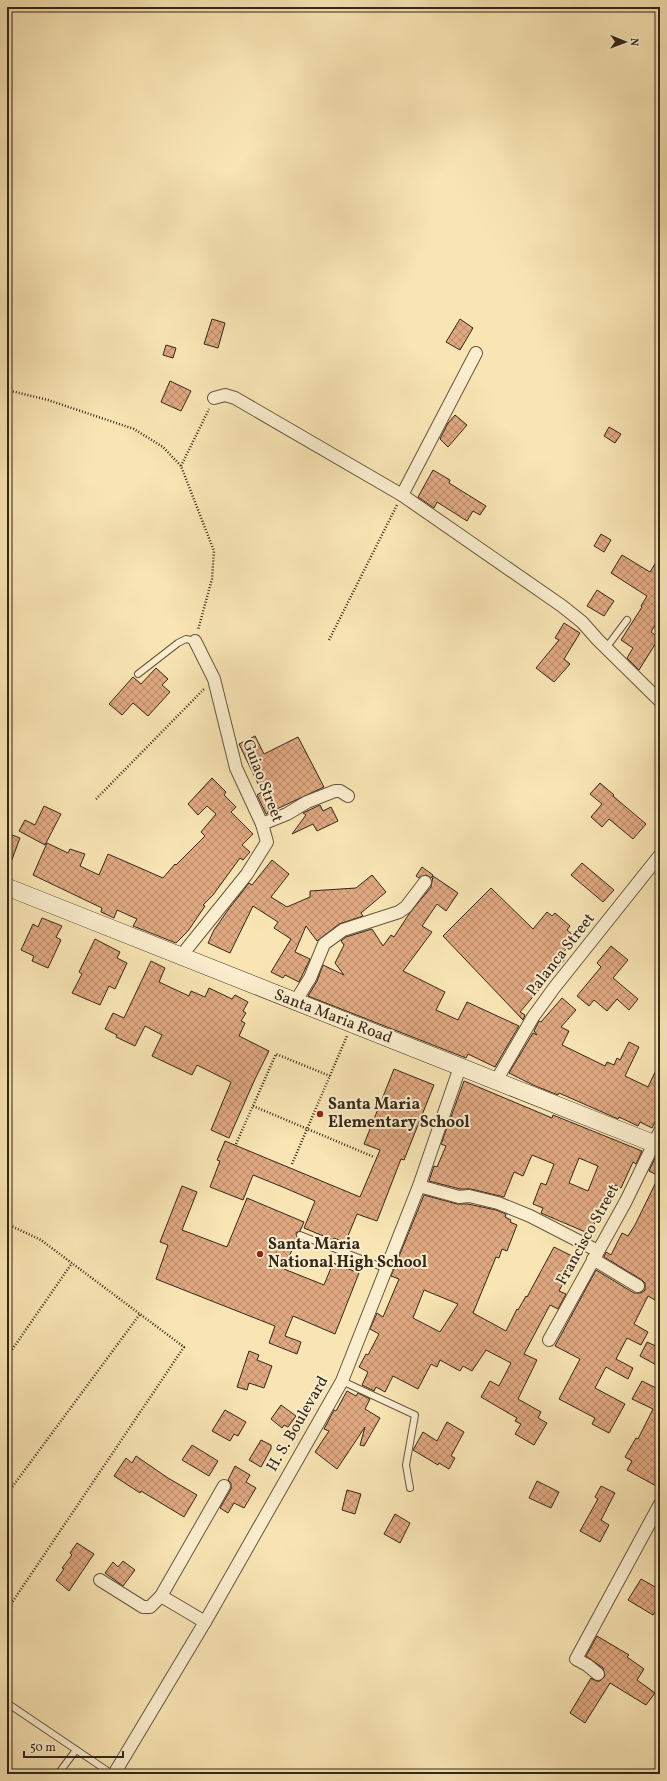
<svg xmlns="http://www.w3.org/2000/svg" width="667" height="1781" font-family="Vollkorn,serif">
  <defs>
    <pattern id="building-cross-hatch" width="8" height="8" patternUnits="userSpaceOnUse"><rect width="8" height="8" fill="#e0a881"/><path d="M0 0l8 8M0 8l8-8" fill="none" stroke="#b68969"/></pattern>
  </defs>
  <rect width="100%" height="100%" fill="#f9e5b4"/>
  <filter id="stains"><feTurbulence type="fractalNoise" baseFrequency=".005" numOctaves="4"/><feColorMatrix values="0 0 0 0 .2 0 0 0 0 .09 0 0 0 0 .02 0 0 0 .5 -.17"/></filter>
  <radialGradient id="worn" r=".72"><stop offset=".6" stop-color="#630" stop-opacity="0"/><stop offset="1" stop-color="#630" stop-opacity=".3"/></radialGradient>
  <g fill="url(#building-cross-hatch)" stroke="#332719" fill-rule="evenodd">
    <polygon points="212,319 225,323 218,348 204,344"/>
    <polygon points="460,319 473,328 460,350 446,342"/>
    <polygon points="166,345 176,348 173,358 163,355"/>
    <polygon points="170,381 191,391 181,411 161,402"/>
    <polygon points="455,415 467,425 448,447 440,439 448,423"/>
    <polygon points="609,427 621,434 615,443 604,436"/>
    <polygon points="433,470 450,480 449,483 486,506 480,515 473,511 467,521 437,502 434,508 418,497"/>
    <polygon points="601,534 611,540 604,552 594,546"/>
    <polygon points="622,555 650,572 660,556 660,617 651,632 659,638 639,670 627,658 633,648 621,640 642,607 641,606 647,596 611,573"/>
    <polygon points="597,590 614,601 604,616 587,606"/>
    <polygon points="564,623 580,633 564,659 570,664 554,682 536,668 559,640 555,638"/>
    <polygon points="156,668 168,679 162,685 170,692 148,716 133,703 122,715 109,704 133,677 141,684"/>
    <polygon points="255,736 264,754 298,737 324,787 266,814 257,795 262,792 239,744"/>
    <polygon points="212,778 226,792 224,795 236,807 231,812 253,834 242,845 250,852 243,860 240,858 213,895 203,905 205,906 188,931 176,943 133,926 137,919 117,910 114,918 101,912 102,908 33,875 47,843 68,853 70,849 85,854 80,866 99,875 108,854 163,878 175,864 176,865 205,836 201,832 216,814 207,806 198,815 188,804"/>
    <polygon points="600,783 614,795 613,796 646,824 633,839 609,819 602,827 591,817 602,804 590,794"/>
    <polygon points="320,805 323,811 331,807 338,821 317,831 313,824 292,834 306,815 303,813"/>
    <polygon points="44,806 61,814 45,845 19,831 25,820 35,825"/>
    <polygon points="7,833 20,838 8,870 7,870"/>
    <polygon points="272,860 289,874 271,897 287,907 310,897 310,891 356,888 372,875 386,892 361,913 363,916 339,924 317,941 306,926 295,952 310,959 299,982 285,975 283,978 271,972 291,939 274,928 278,922 253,906 230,953 208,943 214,930 228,910 249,883 252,885"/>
    <polygon points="582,863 614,890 603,902 571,875"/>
    <polygon points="422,867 433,875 431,878 426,875 419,878 416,876"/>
    <polygon points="433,876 458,893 446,911 437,904 422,926 432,932 403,971 445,992 436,1010 458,1020 467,1002 519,1026 495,1067 468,1054 466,1058 308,996 317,981 323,965 344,975 335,963 344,945 341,941 346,937 372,929 383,946 391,935 394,937 409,914 431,887"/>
    <polygon points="491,888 533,929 547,912 552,916 555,913 570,926 567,930 573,935 570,939 573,941 561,955 565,959 520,1012 525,1015 523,1020 443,936"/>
    <polygon points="42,918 62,926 56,937 61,940 48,968 32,961 34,956 21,950 33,924 38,927"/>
    <polygon points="95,939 120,952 117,958 127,963 115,989 109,986 100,1005 72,993 82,974 79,972"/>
    <polygon points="611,946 628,960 613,978 638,999 629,1010 617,999 607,1011 594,1000 589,1006 577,996 601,967 597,963"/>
    <polygon points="151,961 165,968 159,982 189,996 191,991 205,997 209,988 232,999 235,995 248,1002 243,1011 246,1013 241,1021 245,1023 239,1036 269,1051 255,1079 229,1138 211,1130 231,1082 197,1065 192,1075 152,1056 162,1035 145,1026 135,1046 116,1037 117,1035 105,1029 113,1013 124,1018"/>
    <polygon points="562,998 576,1010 561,1027 569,1031 562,1045 605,1066 607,1062 614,1065 617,1058 620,1060 629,1042 639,1047 625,1076 648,1087 660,1062 660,1112 652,1128 640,1122 638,1126 619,1117 618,1119 559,1093 558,1095 533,1085 509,1073 533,1033 537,1035 534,1031 539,1021 541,1022"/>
    <polygon points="394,1069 434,1085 404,1160 401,1159 377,1221 357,1214 345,1243 334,1238 333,1240 304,1228 315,1201 285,1188 253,1175 243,1200 210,1187 220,1161 217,1160 225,1141 360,1197 380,1150 364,1144"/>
    <path d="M464 1081 552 1118 553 1115 642 1151 636 1164 633 1162 621 1188 615 1185 607 1205 603 1203 590 1234 541 1213 543 1208 533 1204 541 1183 546 1185 554 1164 532 1155 523 1176 514 1172 504 1197 471 1189H460L429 1181 434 1166 437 1167 446 1146 441 1144ZM579 1158 598 1166 588 1191 569 1183Z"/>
    <polygon points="655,1158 660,1160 660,1303 648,1296 634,1324 648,1332 641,1345 627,1338 616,1359 633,1368 628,1379 606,1367 595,1388 625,1404 609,1433 592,1424 595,1418 559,1399 580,1359 555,1346 596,1270 634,1293 641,1293 645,1290 645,1283 642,1280 604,1257 606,1252 611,1255 622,1233 628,1236 635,1225 659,1176 649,1171"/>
    <polygon points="182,1186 197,1192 182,1230 227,1247 247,1198 304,1222 300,1231 296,1233 297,1238 284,1269 324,1285 333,1263 359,1273 335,1334 293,1316 285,1336 301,1342 297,1354 269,1343 275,1326 156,1279 168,1245 160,1242"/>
    <path d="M424 1195 457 1204H468L496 1210 506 1214 505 1217 511 1220 510 1222 517 1225 507 1251 502 1249 499 1258 496 1257 473 1313 506 1331 517 1309 518 1310 526 1296 527 1297 554 1247 576 1258 559 1291 566 1294 558 1309 550 1305 524 1354 537 1360 518 1399 541 1412 538 1418 547 1423 534 1445 515 1434 521 1424 515 1421 517 1418 481 1397 490 1381 499 1386 511 1363 486 1350 472 1371 463 1366 460 1371 440 1360 437 1367 431 1364 418 1389 393 1376 385 1392 376 1387 374 1391 362 1385 368 1372 359 1367 366 1354 368 1355 379 1334 370 1329 377 1313 383 1317 399 1279 391 1276ZM424 1290 458 1304 440 1332 413 1318Z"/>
    <polygon points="647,1342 660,1348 660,1367 640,1356"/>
    <polygon points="249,1351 259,1355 257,1360 272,1366 264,1388 249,1383 247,1390 237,1387"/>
    <polygon points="642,1381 660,1390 660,1488 627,1470 632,1461 625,1457 636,1438 638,1439 653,1409 632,1399"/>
    <polygon points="347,1391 356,1396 358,1393 370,1399 365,1409 380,1418 364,1446 360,1445 365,1427 337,1469 315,1452 329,1431 324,1429 334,1410 336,1411"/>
    <polygon points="281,1405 296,1416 288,1427 284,1425 282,1428 271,1419"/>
    <polygon points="225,1410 246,1422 238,1436 234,1434 230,1441 212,1431"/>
    <polygon points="447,1422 464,1432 451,1456 455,1458 449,1469 439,1463 438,1465 413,1450 423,1432 437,1441"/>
    <polygon points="261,1440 271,1445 271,1449 261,1467 249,1460"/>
    <polygon points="192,1445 218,1461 209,1476 182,1460"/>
    <polygon points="136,1456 168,1478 197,1495 184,1517 141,1491 140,1493 114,1476 126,1458 132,1463"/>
    <polygon points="235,1466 250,1475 246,1482 256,1488 244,1508 234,1503 228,1513 220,1508 231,1489 231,1483 228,1480"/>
    <polygon points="537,1481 559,1492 551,1508 529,1498"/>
    <polygon points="601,1486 615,1493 601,1520 609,1525 600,1542 580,1531 598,1499 595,1497"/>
    <polygon points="347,1490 361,1494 355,1514 342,1510"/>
    <polygon points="395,1514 410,1523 400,1543 384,1534"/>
    <polygon points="77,1543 94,1554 69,1591 56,1580 64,1569 62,1568 72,1555 70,1553"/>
    <polygon points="123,1561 135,1570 123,1586 105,1573 113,1562 118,1567"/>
    <polygon points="641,1579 657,1588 655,1592 660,1595 660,1605 653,1615 628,1600"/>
    <polygon points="597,1636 629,1655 627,1657 644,1669 637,1680 655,1693 646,1705 610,1683 585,1723 570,1713 591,1678 596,1681 600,1681 605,1676 603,1668 586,1656"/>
  </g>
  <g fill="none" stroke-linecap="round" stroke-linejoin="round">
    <g stroke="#645640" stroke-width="8">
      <g id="service">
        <polyline points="606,648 627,620"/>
        <polyline points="138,674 178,643 186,639 195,641"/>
        <polyline points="300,1235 387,1269"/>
        <polyline points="342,1381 415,1415 406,1465 410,1488"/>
        <polyline points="7,1703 112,1774"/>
        <polyline points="58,1774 76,1750"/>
      </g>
    </g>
    <g stroke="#645640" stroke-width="14">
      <g id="minor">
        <polyline points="476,353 402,495 562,606 582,622 598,640 660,701"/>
        <polyline points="214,398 225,395 235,398 402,495"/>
        <polyline points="262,824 287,814 307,802 335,791 340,791 348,796"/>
        <polyline points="181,956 247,874 267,842 262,824 236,768 214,679 195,641"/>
        <polyline points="295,1002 310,978 324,944 343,930 399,912 406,907 425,882"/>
        <polyline points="496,1081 533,1017 554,988 660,855"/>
        <polyline points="419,1186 459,1197 469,1196 498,1203 530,1216 598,1251"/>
        <polyline points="593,1259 638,1286"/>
        <polyline points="549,1340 626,1201 660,1131"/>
        <polyline points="100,1580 143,1607 150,1607 161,1596 224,1486"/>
        <polyline points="161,1596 205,1622"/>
        <polyline points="598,1674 587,1665 576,1659 660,1504"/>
        <polyline points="114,1774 205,1622 342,1381 419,1186 460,1067"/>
      </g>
    </g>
    <g stroke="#332719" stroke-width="18">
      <polyline id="secondary" points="7,887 660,1146"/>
    </g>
    <g stroke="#332719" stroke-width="2.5" stroke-dasharray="1 2" stroke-linecap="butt">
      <polyline points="7,390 48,400 134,429 163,447 181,466 214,551 212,579 198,630"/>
      <polyline points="181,466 209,409"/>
      <polyline points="329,640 397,505"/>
      <polyline points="96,799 204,689"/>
      <polyline points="253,1106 374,1157"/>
      <polyline points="236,1144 276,1054 330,1076"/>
      <polyline points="292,1164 347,1036"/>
      <polyline points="7,1224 41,1240 184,1347 7,1610"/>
      <polyline points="7,1357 72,1263"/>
      <polyline points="7,1494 140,1314"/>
    </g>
    <use href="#service" stroke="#fbeece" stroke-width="6"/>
    <use href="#minor" stroke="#fbeece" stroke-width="12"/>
    <use href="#secondary" stroke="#fbeece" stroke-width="17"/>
  </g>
  <g fill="#8f2418" stroke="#fbeece" stroke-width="1.5">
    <circle cx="320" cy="1114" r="4"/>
    <circle cx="260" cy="1254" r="4"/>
  </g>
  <g text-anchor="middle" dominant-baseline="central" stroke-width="4" stroke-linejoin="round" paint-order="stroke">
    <g font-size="16" fill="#332719" stroke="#fbeece">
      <text transform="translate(262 781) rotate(69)">Guiao Street</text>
      <text transform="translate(561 955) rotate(-52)">Palanca Street</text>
      <text transform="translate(333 1017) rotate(21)">Santa Maria Road</text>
      <text transform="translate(588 1235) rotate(-61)">Francisco Street</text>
      <text transform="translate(298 1424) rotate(-60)">H. S. Boulevard</text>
    </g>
    <g font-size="16" font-weight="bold" fill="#332719" stroke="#fbeece" text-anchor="start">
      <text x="328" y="1105">Santa Maria<tspan x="328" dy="18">Elementary School</tspan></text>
      <text x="268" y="1245">Santa Maria<tspan x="268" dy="18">National High School</tspan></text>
    </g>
  </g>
  <rect width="667" height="1781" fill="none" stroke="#f9e5b4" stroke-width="24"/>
  <rect x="8" y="8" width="651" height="1765" fill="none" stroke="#332719" stroke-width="2"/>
  <rect x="12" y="12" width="643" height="1757" fill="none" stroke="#332719"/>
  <g transform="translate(625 42) rotate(91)" stroke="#fbeece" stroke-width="3" paint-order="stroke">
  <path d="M0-3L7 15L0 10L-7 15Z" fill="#332719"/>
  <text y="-6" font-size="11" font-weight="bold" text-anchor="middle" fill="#332719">N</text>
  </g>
  <path d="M24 1751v6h99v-6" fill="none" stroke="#332719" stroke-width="2"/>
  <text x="30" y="1751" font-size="12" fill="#332719" stroke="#fbeece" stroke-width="3" paint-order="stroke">50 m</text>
  <rect width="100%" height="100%" filter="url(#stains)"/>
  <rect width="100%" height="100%" fill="url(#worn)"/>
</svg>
